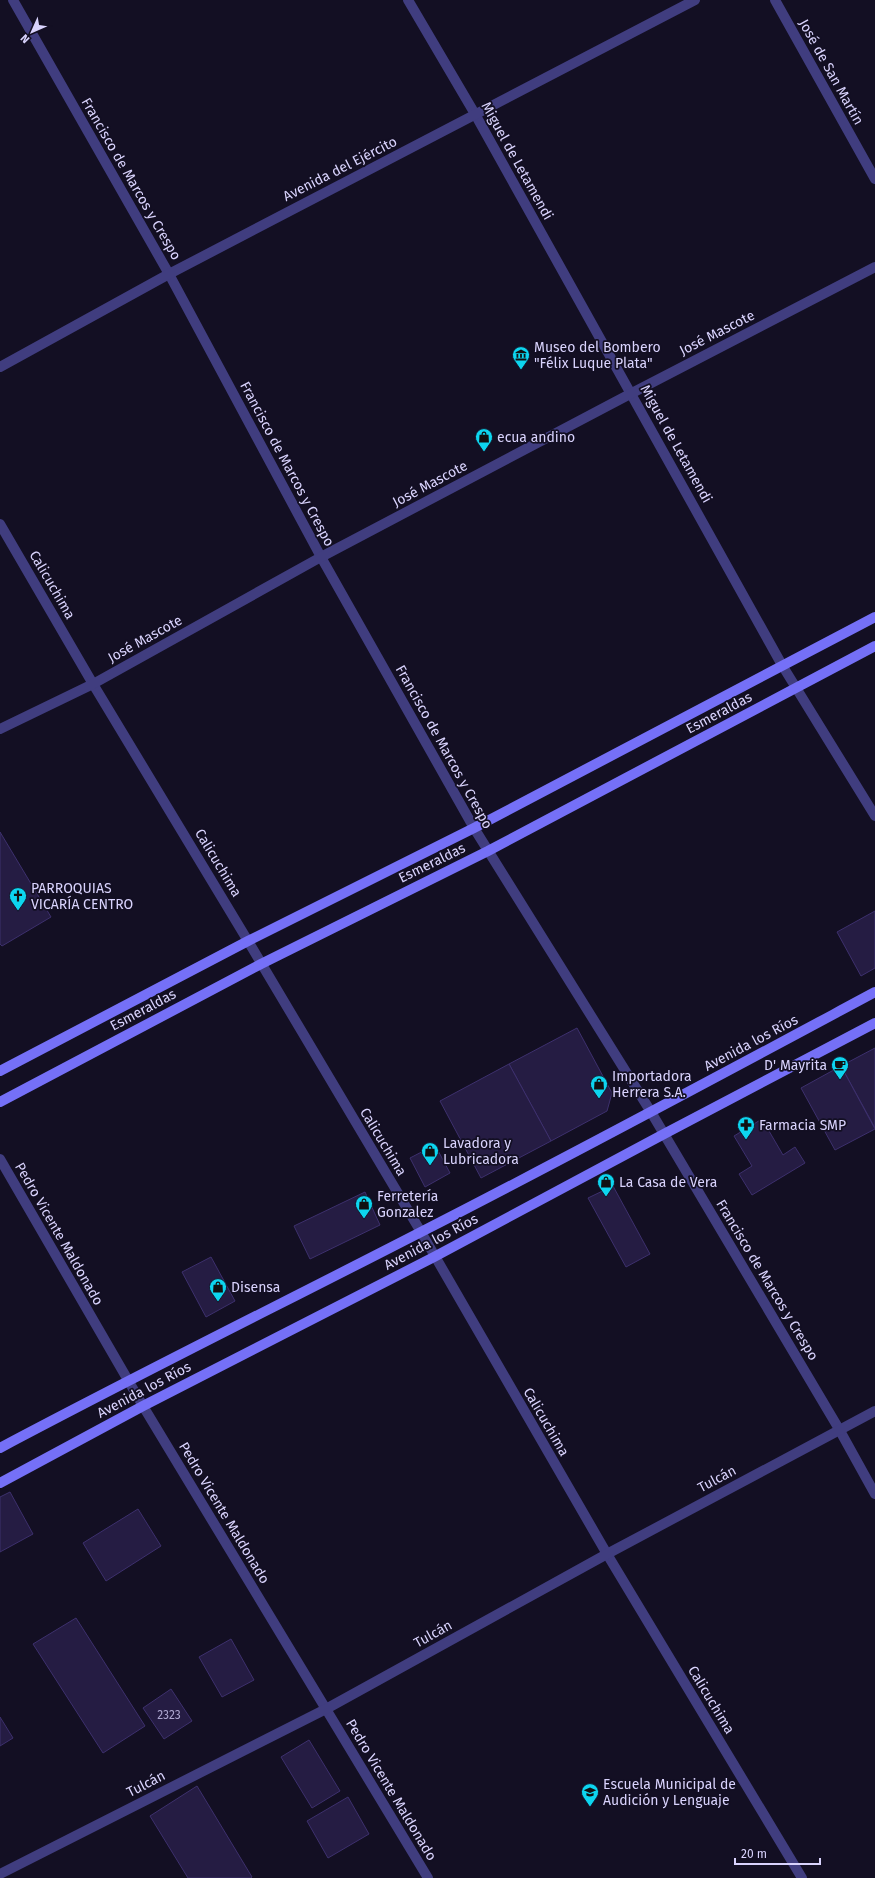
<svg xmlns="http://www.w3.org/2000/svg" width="875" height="1878" font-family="'Fira Sans',sans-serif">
  <rect width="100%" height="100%" fill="#130f23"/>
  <g fill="#251c43" stroke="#3d306d">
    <polygon points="0,832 51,917 2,946 0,944"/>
    <polygon points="875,911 875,968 861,976 837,932"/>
    <polygon points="577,1028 612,1093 607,1111 551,1141 509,1064"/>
    <polygon points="875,1048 875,1128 841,1066"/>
    <polygon points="509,1064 551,1141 481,1178 440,1101"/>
    <polygon points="841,1066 875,1129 835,1150 801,1088"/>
    <polygon points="762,1119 783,1155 795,1147 805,1163 752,1195 739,1174 752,1166 734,1136"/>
    <polygon points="435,1145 450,1173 425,1187 410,1158"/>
    <polygon points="613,1186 650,1254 626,1267 588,1198"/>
    <polygon points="365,1192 380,1225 310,1259 294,1226"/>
    <polygon points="211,1257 235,1301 206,1317 182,1272"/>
    <polygon points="10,1492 33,1534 0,1552 0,1497"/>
    <polygon points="138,1509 161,1546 106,1581 83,1543"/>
    <polygon points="76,1618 145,1726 103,1753 33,1644"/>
    <polygon points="231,1639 254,1680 222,1697 199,1657"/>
    <polygon points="171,1689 192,1721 164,1739 143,1708"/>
    <polygon points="0,1717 13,1738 0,1746"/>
    <polygon points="309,1740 340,1791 312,1808 281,1757"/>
    <polygon points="197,1786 252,1877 251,1878 188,1878 150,1816"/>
    <polygon points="348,1797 369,1834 328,1858 307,1821"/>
  </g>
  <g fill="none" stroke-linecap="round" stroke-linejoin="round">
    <g stroke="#403d7f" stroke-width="10">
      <polyline points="13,0 169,274 321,557 474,828 651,1112 839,1429 875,1494"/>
      <polyline points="408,0 475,114 782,665 875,816"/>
      <polyline points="775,0 875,179"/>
      <polyline points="0,367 169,274 695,0"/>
      <polyline points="0,524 93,684 248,941 421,1232 607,1554 802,1878"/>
      <polyline points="0,729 93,684 321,557 632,393 875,267"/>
      <polyline points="0,1159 143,1406 428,1878"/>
      <polyline points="0,1874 326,1709 607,1554 875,1411"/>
    </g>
    <g stroke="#7570f7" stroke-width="10">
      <polyline points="0,1071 248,941 474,828 875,617"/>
      <polyline points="0,1102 261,964 488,851 875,646"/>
      <path d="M0 1448C139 1374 279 1305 419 1233 572 1155 724 1073 875 992"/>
      <polyline points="0,1483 143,1406 434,1257 664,1134 875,1023"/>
    </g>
  </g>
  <defs>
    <g id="museum-pin" transform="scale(0.9)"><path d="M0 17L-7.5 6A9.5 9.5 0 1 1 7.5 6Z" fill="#0dd5ef" stroke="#130f23"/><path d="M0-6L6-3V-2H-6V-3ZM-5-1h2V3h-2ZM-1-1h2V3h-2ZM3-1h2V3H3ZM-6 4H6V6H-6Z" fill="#111"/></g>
    <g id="shop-pin" transform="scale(0.9)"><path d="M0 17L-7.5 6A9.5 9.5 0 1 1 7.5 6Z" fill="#0dd5ef" stroke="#130f23"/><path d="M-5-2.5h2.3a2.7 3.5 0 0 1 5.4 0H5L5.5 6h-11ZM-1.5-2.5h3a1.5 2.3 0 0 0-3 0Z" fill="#111"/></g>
    <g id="church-pin" transform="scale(0.9)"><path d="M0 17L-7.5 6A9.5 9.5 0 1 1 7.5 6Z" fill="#0dd5ef" stroke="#130f23"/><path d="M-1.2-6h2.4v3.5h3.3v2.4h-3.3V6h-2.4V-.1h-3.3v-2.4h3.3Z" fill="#111"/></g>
    <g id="cafe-pin" transform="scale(0.9)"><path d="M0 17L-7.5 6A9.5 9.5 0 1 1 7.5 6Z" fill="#0dd5ef" stroke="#130f23"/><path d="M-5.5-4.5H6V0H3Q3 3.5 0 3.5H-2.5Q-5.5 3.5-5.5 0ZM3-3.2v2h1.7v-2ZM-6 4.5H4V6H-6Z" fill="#111"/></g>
    <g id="pharmacy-pin" transform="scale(0.9)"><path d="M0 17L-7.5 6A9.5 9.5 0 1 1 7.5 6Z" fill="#0dd5ef" stroke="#130f23"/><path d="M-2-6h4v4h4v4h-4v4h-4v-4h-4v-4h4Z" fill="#111"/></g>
    <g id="school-pin" transform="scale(0.9)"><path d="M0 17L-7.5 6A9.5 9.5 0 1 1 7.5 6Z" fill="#0dd5ef" stroke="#130f23"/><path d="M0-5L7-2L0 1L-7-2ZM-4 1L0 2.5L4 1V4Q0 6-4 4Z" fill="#111"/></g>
  </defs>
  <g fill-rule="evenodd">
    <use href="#museum-pin" x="521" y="355"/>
    <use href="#shop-pin" x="484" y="437"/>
    <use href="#church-pin" x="18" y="896"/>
    <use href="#cafe-pin" x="840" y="1065"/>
    <use href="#shop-pin" x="599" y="1084"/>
    <use href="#pharmacy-pin" x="746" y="1125"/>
    <use href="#shop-pin" x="430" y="1151"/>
    <use href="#shop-pin" x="606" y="1182"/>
    <use href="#shop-pin" x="364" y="1204"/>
    <use href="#shop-pin" x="218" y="1287"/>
    <use href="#school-pin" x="590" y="1792"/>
  </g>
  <g text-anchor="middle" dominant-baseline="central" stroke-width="3.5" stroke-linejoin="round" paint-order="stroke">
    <g font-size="12" fill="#aca5ce">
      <text x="169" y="1715">2323</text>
    </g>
    <g font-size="14" fill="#d9d3fd" stroke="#130f23">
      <text transform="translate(831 72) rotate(61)">José de San Martín</text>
      <text transform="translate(517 161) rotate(61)">Miguel de Letamendi</text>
      <text transform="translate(340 169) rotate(-27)">Avenida del Ejército</text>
      <text transform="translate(131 179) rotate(60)">Francisco de Marcos y Crespo</text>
      <text transform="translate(717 333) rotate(-27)">José Mascote</text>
      <text transform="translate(676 444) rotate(61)">Miguel de Letamendi</text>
      <text transform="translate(287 464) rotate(62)">Francisco de Marcos y Crespo</text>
      <text transform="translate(430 484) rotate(-28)">José Mascote</text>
      <text transform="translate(52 585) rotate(60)">Calicuchima</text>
      <text transform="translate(145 639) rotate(-29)">José Mascote</text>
      <text transform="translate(719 713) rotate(-28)">Esmeraldas</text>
      <text transform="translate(444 747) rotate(61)">Francisco de Marcos y Crespo</text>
      <text transform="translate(218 863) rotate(59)">Calicuchima</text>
      <text transform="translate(432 863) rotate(-26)">Esmeraldas</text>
      <text transform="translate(143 1010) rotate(-28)">Esmeraldas</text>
      <text transform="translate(751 1043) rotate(-28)">Avenida los Ríos</text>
      <text transform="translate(383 1142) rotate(59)">Calicuchima</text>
      <text transform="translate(59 1234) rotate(60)">Pedro Vicente Maldonado</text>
      <text transform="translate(431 1242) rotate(-28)">Avenida los Ríos</text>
      <text transform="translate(767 1280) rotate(59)">Francisco de Marcos y Crespo</text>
      <text transform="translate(144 1390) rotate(-28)">Avenida los Ríos</text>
      <text transform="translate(546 1422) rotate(60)">Calicuchima</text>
      <text transform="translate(717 1479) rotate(-28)">Tulcán</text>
      <text transform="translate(224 1513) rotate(59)">Pedro Vicente Maldonado</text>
      <text transform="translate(433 1634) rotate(-29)">Tulcán</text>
      <text transform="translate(711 1700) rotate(59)">Calicuchima</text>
      <text transform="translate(146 1784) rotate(-27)">Tulcán</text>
      <text transform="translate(391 1790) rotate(59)">Pedro Vicente Maldonado</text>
    </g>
    <g font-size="14" fill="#d9d3fd" stroke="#130f23" text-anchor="start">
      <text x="534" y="347">Museo del Bombero<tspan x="534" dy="16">"Félix Luque Plata"</tspan></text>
      <text x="497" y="437">ecua andino</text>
      <text x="31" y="888">PARROQUIAS<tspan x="31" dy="16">VICARÍA CENTRO</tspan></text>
      <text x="827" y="1065" text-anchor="end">D' Mayrita</text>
      <text x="612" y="1076">Importadora<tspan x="612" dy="16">Herrera S.A.</tspan></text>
      <text x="759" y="1125">Farmacia SMP</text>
      <text x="443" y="1143">Lavadora y<tspan x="443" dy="16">Lubricadora</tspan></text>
      <text x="619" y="1182">La Casa de Vera</text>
      <text x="377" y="1196">Ferretería<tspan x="377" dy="16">Gonzalez</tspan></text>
      <text x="231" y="1287">Disensa</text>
      <text x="603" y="1784">Escuela Municipal de<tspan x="603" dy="16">Audición y Lenguaje</tspan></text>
    </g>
  </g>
  <g transform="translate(32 32) rotate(225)" stroke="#130f23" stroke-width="3" paint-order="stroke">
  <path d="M0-3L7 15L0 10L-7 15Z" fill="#d9d3fd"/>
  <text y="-6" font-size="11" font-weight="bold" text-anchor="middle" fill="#d9d3fd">N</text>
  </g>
  <path d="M735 1858v6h85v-6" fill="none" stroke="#d9d3fd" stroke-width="2"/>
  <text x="741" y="1858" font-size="12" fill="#d9d3fd" stroke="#130f23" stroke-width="3" paint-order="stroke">20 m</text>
</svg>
